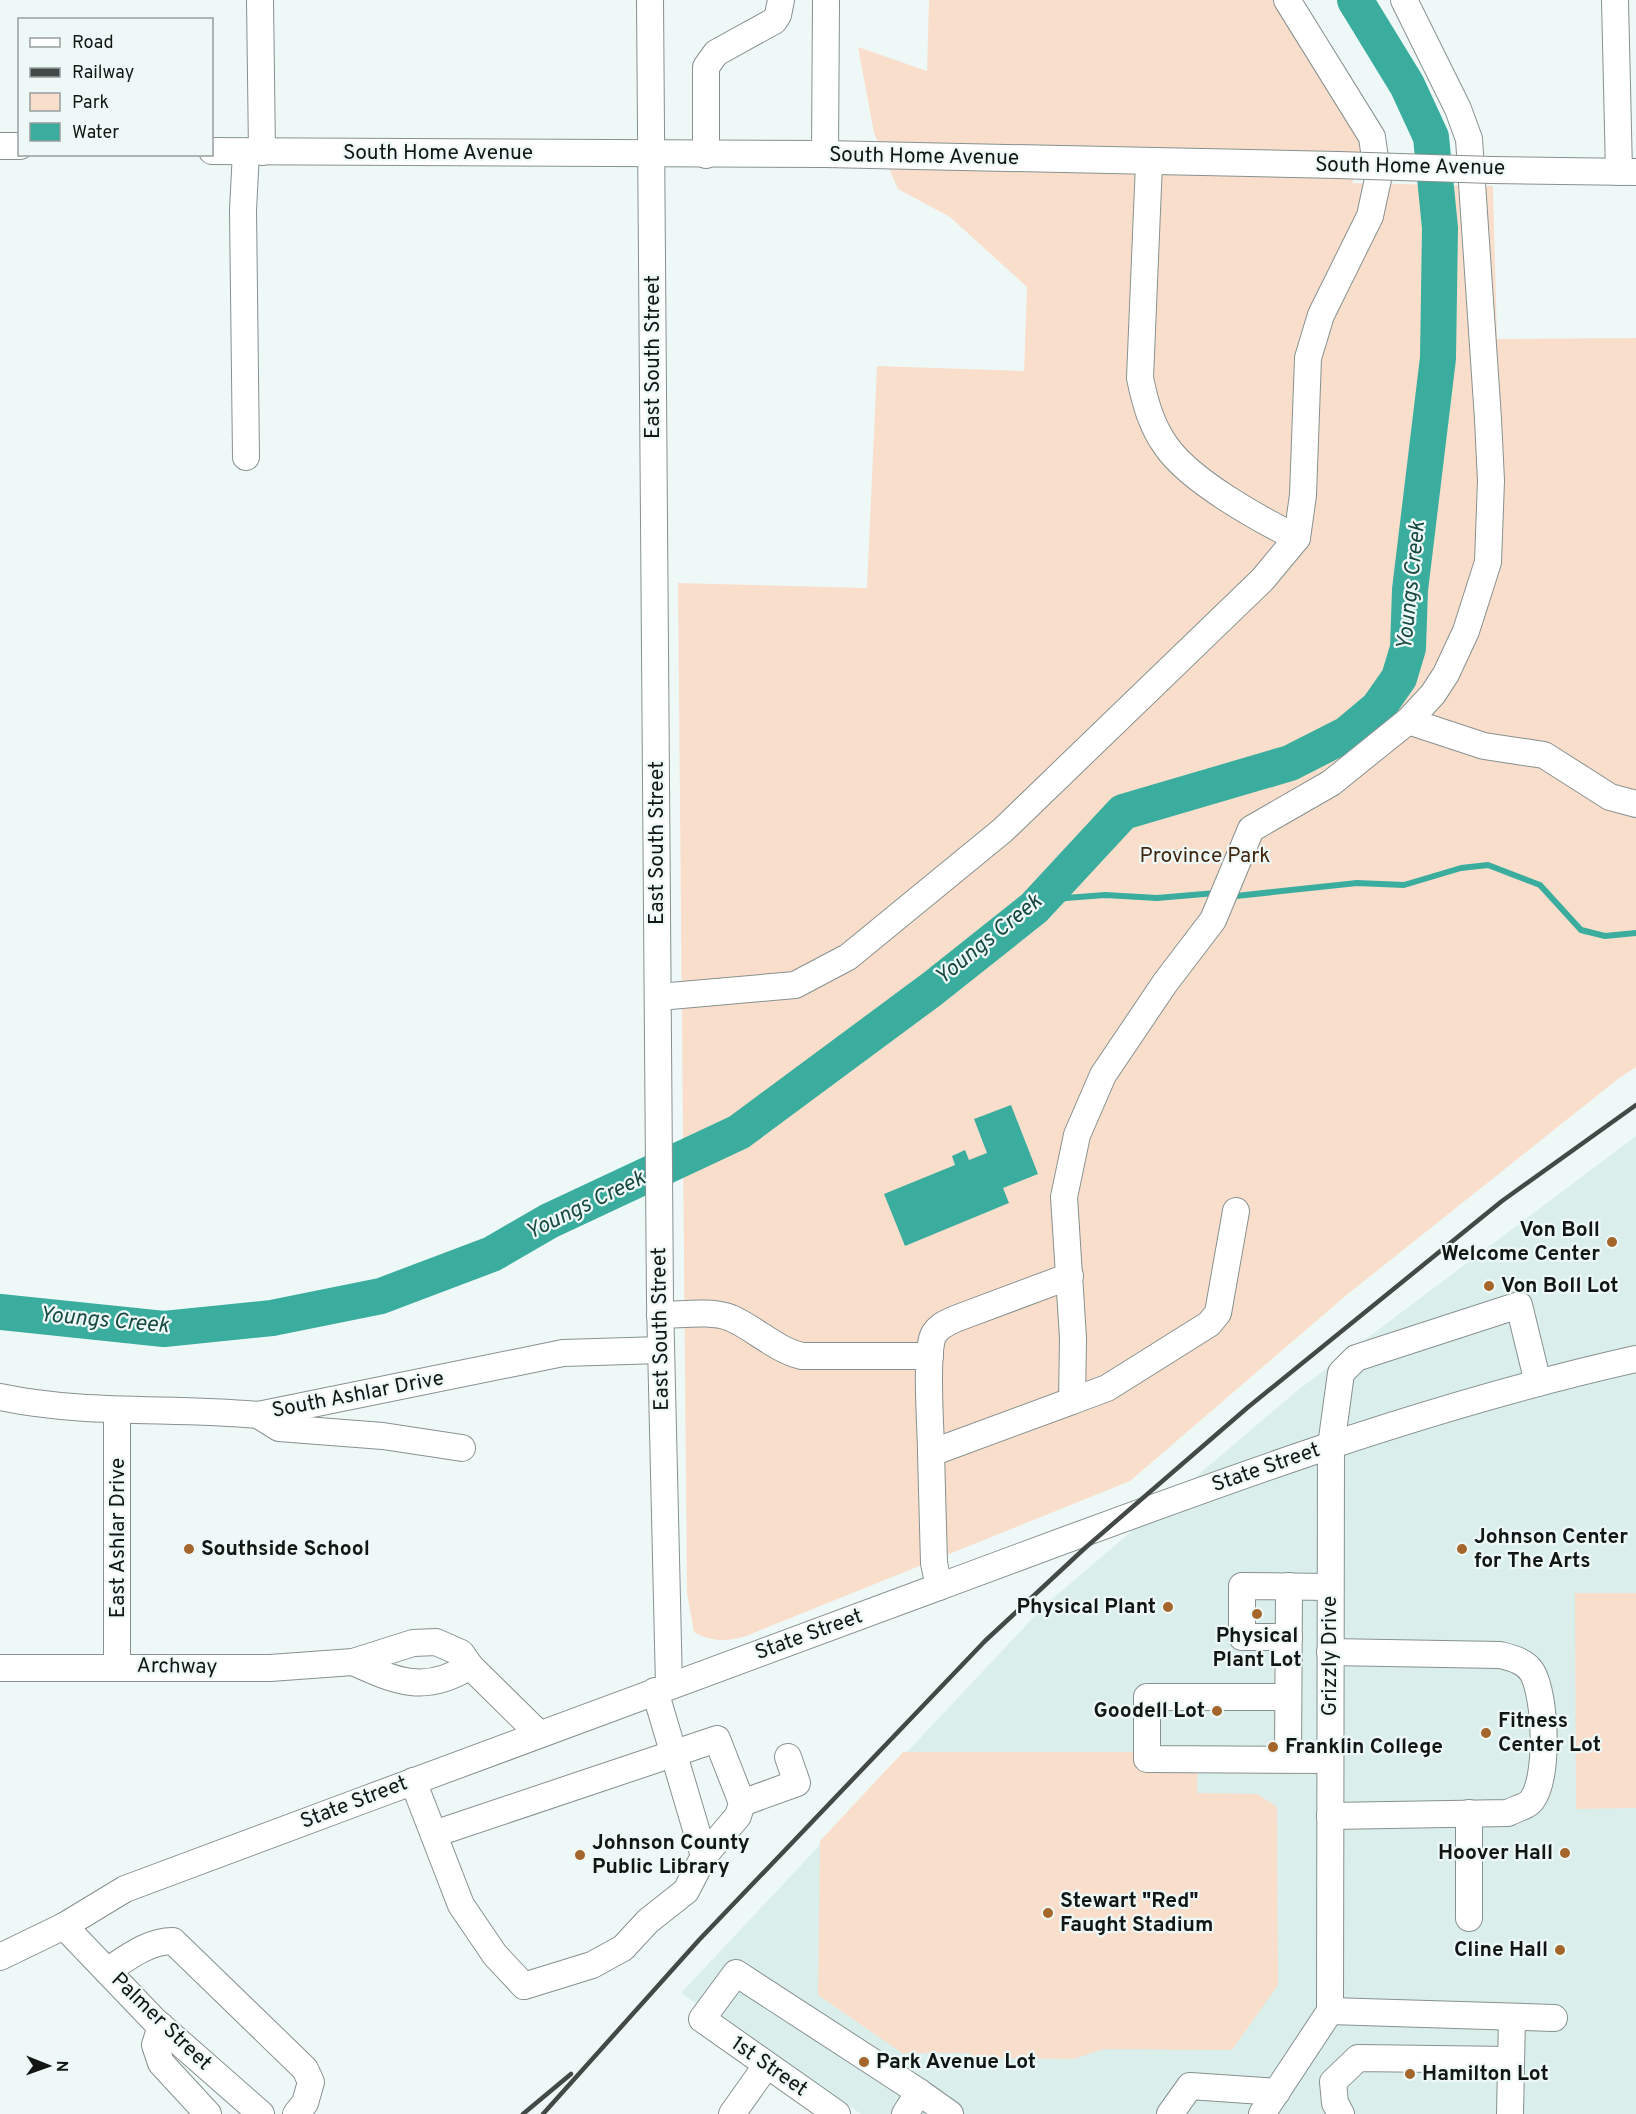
<svg xmlns="http://www.w3.org/2000/svg" width="1636" height="2114" font-family="Overpass,sans-serif">
  <rect width="100%" height="100%" fill="#eef9f7"/>
  <polygon fill="#daefeb" points="1636,1136 1636,2114 861,2114 681,1993 1045,1605 1298,1390"/>
  <g fill="#f9dfcb">
    <path d="M929 0H1281L1377 132 1352 183 1493 186 1497 339 1636 338V1067L1618 1079 1349 1293 1130 1481 746 1636C726 1642 712 1642 694 1632L687 1593 678 583 867 588 877 366 1024 371 1027 287 950 217 898 189 874 133 858 47 927 71Z"/>
    <polygon points="1575,1593 1636,1593 1636,1808 1576,1809"/>
    <polygon points="903,1752 1198,1752 1197,1793 1257,1794 1277,1807 1278,1985 1232,2050 1104,2049 1073,2059 977,2058 969,2053 902,2053 818,1995 820,1841"/>
  </g>
  <polygon fill="#3aad9f" points="1011,1105 1038,1174 1003,1188 1009,1203 905,1246 884,1194 955,1165 952,1156 965,1150 969,1160 987,1153 974,1119"/>
  <g fill="none" stroke-linecap="round" stroke-linejoin="round">
    <g stroke="#3aad9f" stroke-width="6">
      <polyline points="1236,896 1357,883 1404,885 1461,868 1488,865 1540,885 1581,930 1605,936 1636,933"/>
      <polyline points="1034,908 1066,898 1105,895 1157,898 1216,893"/>
    </g>
    <polyline stroke="#3aad9f" stroke-width="36" points="0,1312 164,1329 272,1318 381,1296 492,1254 549,1221 739,1132 932,989 1034,908 1123,812 1290,763 1347,734 1378,708 1399,678 1408,648 1410,590 1438,358 1440,228 1431,137 1407,85 1355,0"/>
    <g stroke="#87918f" stroke-width="28">
      <g id="minor">
        <polyline points="260,0 262,152"/>
        <polyline points="650,0 660,1302 669,1686"/>
        <polyline points="1615,0 1619,172"/>
        <polyline points="0,146 20,146"/>
        <polyline points="212,151 825,154 1338,165"/>
        <polyline points="825,154 826,0"/>
        <polyline points="706,155 706,67 716,53 774,21 778,15 781,0"/>
        <path d="M1149 163 1140 378C1145 402 1151 425 1166 446 1190 481 1259 519 1297 538"/>
        <polyline points="1492,170 1635,172"/>
        <polyline points="246,457 243,210 246,152"/>
        <polyline points="1408,721 1484,746 1544,755 1610,797 1636,804"/>
        <polyline points="659,997 795,985 848,957 1003,830 1263,579 1297,538 1303,495 1308,358 1321,315 1370,216 1378,179 1372,137 1287,0"/>
        <path d="M660 1315C682 1315 711 1310 731 1318 756 1329 776 1350 802 1356H930"/>
        <path d="M0 1397C85 1415 172 1407 258 1415L563 1353 661 1350"/>
        <polyline points="1072,1401 1107,1388 1209,1324 1218,1313 1236,1211"/>
        <polyline points="117,1410 117,1666"/>
        <polyline points="258,1415 279,1428 383,1436 462,1448"/>
        <path d="M931 1453C931 1428 925 1356 933 1336 937 1327 946 1323 955 1319L1070 1276"/>
        <polyline points="939,1587 934,1563 931,1453 1072,1401 1073,1338 1064,1197 1077,1135 1103,1075 1165,983 1213,920 1251,829 1331,783 1408,721 1433,694 1446,674 1466,631 1488,562 1491,481 1488,419 1469,139 1458,109 1404,0"/>
        <polyline points="1289,1637 1242,1637 1242,1586 1330,1587"/>
        <path d="M353 1662C397 1682 426 1694 470 1666"/>
        <polyline points="0,1668 270,1668 353,1662 413,1643 436,1642 461,1653 470,1666 539,1734"/>
        <polyline points="655,1691 704,1856"/>
        <polyline points="1288,1697 1147,1697 1147,1759 1330,1760"/>
        <polyline points="1288,1759 1289,1586"/>
        <polyline points="413,1781 461,1905 495,1955 524,1986 592,1965 623,1948 648,1921 686,1891 704,1856 738,1816 742,1803 717,1739 434,1834"/>
        <polyline points="742,1803 797,1783 788,1757"/>
        <polyline points="1469,1813 1469,1918"/>
        <path d="M1330 1816 1508 1813C1515 1809 1528 1806 1532 1800 1549 1777 1546 1696 1532 1672 1525 1661 1512 1658 1500 1655L1330 1652"/>
        <polyline points="64,1926 154,2020 261,2114"/>
        <path d="M0 1957 64 1926 125 1889C394 1788 664 1689 933 1589 1164 1504 1395 1413 1636 1359"/>
        <path d="M107 1971C127 1958 148 1941 173 1941L305 2069 311 2082 305 2103 296 2114"/>
        <polyline points="1330,2011 1331,1446 1341,1373 1356,1358 1519,1305 1538,1383"/>
        <polyline points="1330,2011 1554,2018"/>
        <polyline points="161,2026 155,2045 161,2063 208,2114"/>
        <polyline points="732,2114 766,2066"/>
        <polyline points="837,2114 702,2019 736,1973 919,2092"/>
        <polyline points="905,2114 919,2092 950,2114"/>
        <polyline points="1170,2114 1190,2086 1277,2092"/>
        <polyline points="1262,2114 1330,2011"/>
        <polyline points="1341,2114 1335,2103 1333,2082 1358,2058 1511,2060"/>
        <polyline points="1510,2114 1512,2017"/>
      </g>
    </g>
    <use href="#minor" stroke="#fff" stroke-width="26"/>
    <g stroke="#434947" stroke-width="4.5">
      <polyline points="523,2114 571,2074"/>
      <polyline points="543,2114 699,1940 985,1641 1085,1548 1247,1408 1502,1201 1636,1105"/>
    </g>
    <g stroke="#87918f" stroke-width="28" stroke-linecap="butt">
      <polyline id="minor-bridge" points="1338,165 1492,170"/>
    </g>
    <use href="#minor-bridge" stroke="#fff" stroke-width="26"/>
  </g>
  <g fill="#a4662b" stroke="#eef9f7" stroke-width="2">
    <circle cx="1612" cy="1242" r="6"/>
    <circle cx="1489" cy="1286" r="6"/>
    <circle cx="189" cy="1549" r="6"/>
    <circle cx="1462" cy="1549" r="6"/>
    <circle cx="1168" cy="1607" r="6"/>
    <circle cx="1257" cy="1614" r="6"/>
    <circle cx="1217" cy="1711" r="6"/>
    <circle cx="1486" cy="1733" r="6"/>
    <circle cx="1273" cy="1747" r="6"/>
    <circle cx="1565" cy="1853" r="6"/>
    <circle cx="580" cy="1855" r="6"/>
    <circle cx="1048" cy="1913" r="6"/>
    <circle cx="1560" cy="1950" r="6"/>
    <circle cx="864" cy="2062" r="6"/>
    <circle cx="1410" cy="2074" r="6"/>
  </g>
  <g text-anchor="middle" dominant-baseline="central" stroke-width="4.5" stroke-linejoin="round" paint-order="stroke">
    <g font-size="21" fill="#121615" stroke="#eef9f7">
      <text x="438" y="153">South Home Avenue</text>
      <text transform="translate(924 157) rotate(1)">South Home Avenue</text>
      <text transform="translate(1410 167) rotate(1)">South Home Avenue</text>
      <text transform="translate(653 357) rotate(-90)">East South Street</text>
      <text transform="translate(657 843) rotate(-90)">East South Street</text>
      <text transform="translate(661 1329) rotate(-91)">East South Street</text>
      <text transform="translate(358 1395) rotate(-11)">South Ashlar Drive</text>
      <text transform="translate(1266 1468) rotate(-19)">State Street</text>
      <text transform="translate(118 1538) rotate(-90)">East Ashlar Drive</text>
      <text transform="translate(809 1635) rotate(-20)">State Street</text>
      <text transform="translate(1330 1656) rotate(-90)">Grizzly Drive</text>
      <text transform="translate(177 1667) rotate(1)">Archway</text>
      <text transform="translate(354 1803) rotate(-21)">State Street</text>
      <text transform="translate(161 2022) rotate(44)">Palmer Street</text>
      <text transform="translate(769 2067) rotate(35)">1st Street</text>
    </g>
    <g font-size="21" fill="#40260e" stroke="#eef9f7">
      <text x="1205" y="856">Province Park</text>
    </g>
    <g font-size="21" font-weight="bold" fill="#121615" stroke="#eef9f7" text-anchor="start">
      <text x="1600" y="1230" text-anchor="end">Von Boll<tspan x="1600" dy="24">Welcome Center</tspan></text>
      <text x="1501" y="1286">Von Boll Lot</text>
      <text x="1474" y="1537">Johnson Center<tspan x="1474" dy="24">for The Arts</tspan></text>
      <text x="201" y="1549">Southside School</text>
      <text x="1156" y="1607" text-anchor="end">Physical Plant</text>
      <text x="1257" y="1636" text-anchor="middle">Physical<tspan x="1257" dy="24">Plant Lot</tspan></text>
      <text x="1205" y="1711" text-anchor="end">Goodell Lot</text>
      <text x="1498" y="1721">Fitness<tspan x="1498" dy="24">Center Lot</tspan></text>
      <text x="1285" y="1747">Franklin College</text>
      <text x="592" y="1843">Johnson County<tspan x="592" dy="24">Public Library</tspan></text>
      <text x="1553" y="1853" text-anchor="end">Hoover Hall</text>
      <text x="1060" y="1901">Stewart "Red"<tspan x="1060" dy="24">Faught Stadium</tspan></text>
      <text x="1548" y="1950" text-anchor="end">Cline Hall</text>
      <text x="876" y="2062">Park Avenue Lot</text>
      <text x="1422" y="2074">Hamilton Lot</text>
    </g>
    <g font-size="22" font-style="italic" fill="#174842" stroke="#eef9f7">
      <text transform="translate(1412 586) rotate(-84)">Youngs Creek</text>
      <text transform="translate(989 940) rotate(-39)">Youngs Creek</text>
      <text transform="translate(586 1206) rotate(-26)">Youngs Creek</text>
      <text transform="translate(104 1321) rotate(5)">Youngs Creek</text>
    </g>
  </g>
  <rect x="18" y="18" width="195" height="138" fill="#eef9f7" stroke="#969e9d" stroke-width="1.5"/>
  <rect x="30" y="38" width="30" height="9" fill="#ffffff" stroke="#969e9d" stroke-width="1.5"/>
  <text x="72" y="48" font-size="18" fill="#121615">Road</text>
  <rect x="30" y="68" width="30" height="9" fill="#434947" stroke="#969e9d" stroke-width="1.5"/>
  <text x="72" y="78" font-size="18" fill="#121615">Railway</text>
  <rect x="30" y="93" width="30" height="18" fill="#f9dfcb" stroke="#969e9d" stroke-width="1.5"/>
  <text x="72" y="108" font-size="18" fill="#121615">Park</text>
  <rect x="30" y="123" width="30" height="18" fill="#3aad9f" stroke="#969e9d" stroke-width="1.5"/>
  <text x="72" y="138" font-size="18" fill="#121615">Water</text>
  <g transform="translate(48 2066) rotate(91)" stroke="#eef9f7" stroke-width="4.5" paint-order="stroke">
  <path d="M0-4.5L10 22L0 15L-10 22Z" fill="#121615"/>
  <text y="-9" font-size="16" font-weight="bold" text-anchor="middle" fill="#121615">N</text>
  </g>
</svg>
